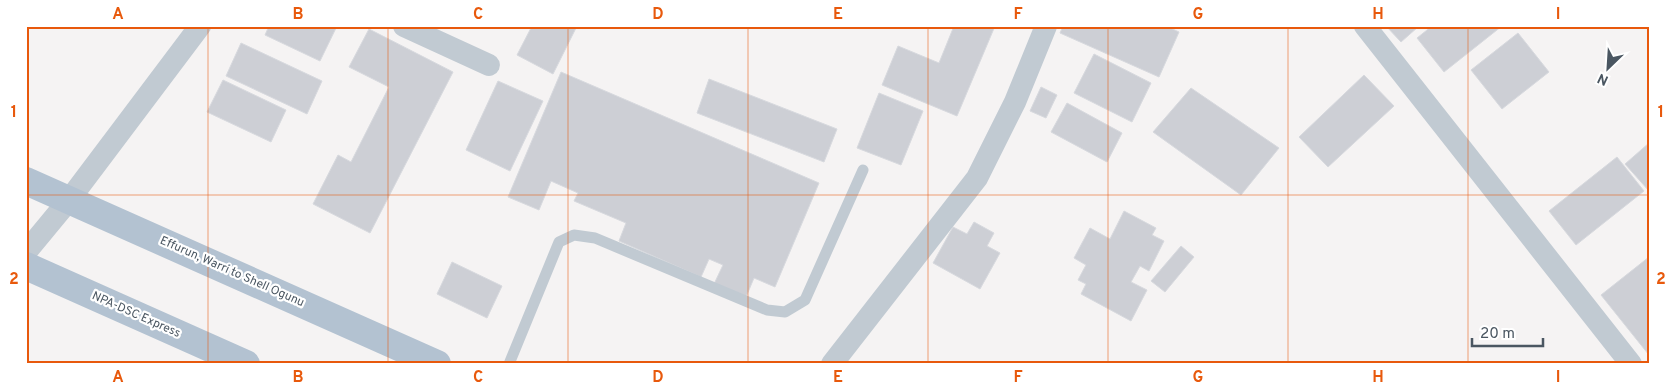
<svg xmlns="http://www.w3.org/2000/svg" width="1675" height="390" font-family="Overpass,sans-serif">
  <rect width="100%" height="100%" fill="#f5f3f3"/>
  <g fill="#cdcfd5" stroke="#d7d9de">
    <polygon points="269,26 337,26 320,61 265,35"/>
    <polygon points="532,26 577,26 553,74 517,55"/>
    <polygon points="954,26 995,26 957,116 882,85 898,46 939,63"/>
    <polygon points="1063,26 1166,26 1179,32 1159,77 1060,33"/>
    <polygon points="1386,26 1418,26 1418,27 1401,42"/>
    <polygon points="1432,26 1502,26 1444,72 1417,38"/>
    <polygon points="369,29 453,72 370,233 313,204 338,155 351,162 389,87 349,67"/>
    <polygon points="1518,33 1549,72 1502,109 1471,70"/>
    <polygon points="241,43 322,81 307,114 226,76"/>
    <polygon points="1094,54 1151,83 1132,122 1074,93"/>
    <polygon points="561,72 819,183 775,287 754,278 746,297 714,284 723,265 709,259 701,277 619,241 626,223 574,201 578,193 551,181 539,210 508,197"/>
    <polygon points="1364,75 1394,106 1328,167 1299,137"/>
    <polygon points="709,79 837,129 824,162 697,113"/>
    <polygon points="223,80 286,110 271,142 207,112"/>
    <polygon points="498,81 543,101 510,171 466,150"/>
    <polygon points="1041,87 1057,95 1046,118 1030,111"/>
    <polygon points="1191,88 1279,148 1241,195 1153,132"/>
    <polygon points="879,93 923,111 901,165 857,148"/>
    <polygon points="1067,103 1122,133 1107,162 1051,132"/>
    <polygon points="1649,143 1649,191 1625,164"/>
    <polygon points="1617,157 1644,191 1576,245 1549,211"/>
    <polygon points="1124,211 1156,228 1152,235 1164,241 1149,271 1140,266 1131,282 1147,290 1131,321 1081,294 1086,284 1078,280 1086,265 1074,258 1090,228 1110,239"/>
    <polygon points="974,222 994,233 987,246 1000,253 980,289 933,263 953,227 967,234"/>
    <polygon points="1181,246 1194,257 1165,292 1151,281"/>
    <polygon points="1649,257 1649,355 1601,295"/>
    <polygon points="452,262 502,286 487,318 437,294"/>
  </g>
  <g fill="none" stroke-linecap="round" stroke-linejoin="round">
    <polyline stroke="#c1cad2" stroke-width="11" points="509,364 559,242 574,235 595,238 767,310 785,312 805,300 863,170"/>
    <g stroke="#c1cad2" stroke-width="22">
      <polyline points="404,26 489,65"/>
      <polyline points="1365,26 1631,364"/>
      <polyline points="26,252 69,200 200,26"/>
      <polyline points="832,364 977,178 1015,102 1046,26"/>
    </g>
    <g stroke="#b3c2d1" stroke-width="28">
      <polyline points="26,181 437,364"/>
      <polyline points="26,266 246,364"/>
    </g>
  </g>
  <path fill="none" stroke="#e8590c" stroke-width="1" stroke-opacity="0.55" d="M208 26V364M388 26V364M568 26V364M748 26V364M928 26V364M1108 26V364M1288 26V364M1468 26V364M26 195H1649"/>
  <g text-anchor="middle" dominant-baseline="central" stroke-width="4.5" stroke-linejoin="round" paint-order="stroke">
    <g font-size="12" fill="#4a5661" stroke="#fff">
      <text transform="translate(232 272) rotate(24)">Effurun, Warri to Shell Ogunu</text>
      <text transform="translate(136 315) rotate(24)">NPA-DSC Express</text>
    </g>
  </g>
  <rect width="1675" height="390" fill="none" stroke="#ffffff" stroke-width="55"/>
  <g transform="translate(1608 68) rotate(205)" stroke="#ffffff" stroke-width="4" paint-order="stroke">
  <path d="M0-4L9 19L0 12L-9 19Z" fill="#4a5661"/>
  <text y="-8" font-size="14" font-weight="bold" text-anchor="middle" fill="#4a5661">N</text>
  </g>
  <path d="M1472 338v8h71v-8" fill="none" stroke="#4a5661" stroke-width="2.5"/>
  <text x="1480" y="338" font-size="15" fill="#4a5661" stroke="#ffffff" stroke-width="4" paint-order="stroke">20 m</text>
  <rect x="28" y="28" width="1620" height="334" fill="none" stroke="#e8590c" stroke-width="2"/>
  <g font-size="16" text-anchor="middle" font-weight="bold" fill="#e8590c">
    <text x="118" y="19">A</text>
    <text x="298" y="19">B</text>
    <text x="478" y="19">C</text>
    <text x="658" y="19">D</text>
    <text x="838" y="19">E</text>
    <text x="1018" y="19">F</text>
    <text x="1198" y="19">G</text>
    <text x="1378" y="19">H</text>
    <text x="1558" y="19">I</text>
    <text x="14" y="117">1</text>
    <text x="1661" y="117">1</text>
    <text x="14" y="284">2</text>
    <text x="1661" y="284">2</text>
    <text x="118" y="382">A</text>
    <text x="298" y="382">B</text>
    <text x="478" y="382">C</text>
    <text x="658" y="382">D</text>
    <text x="838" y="382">E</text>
    <text x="1018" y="382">F</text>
    <text x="1198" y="382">G</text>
    <text x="1378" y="382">H</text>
    <text x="1558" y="382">I</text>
  </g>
</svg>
